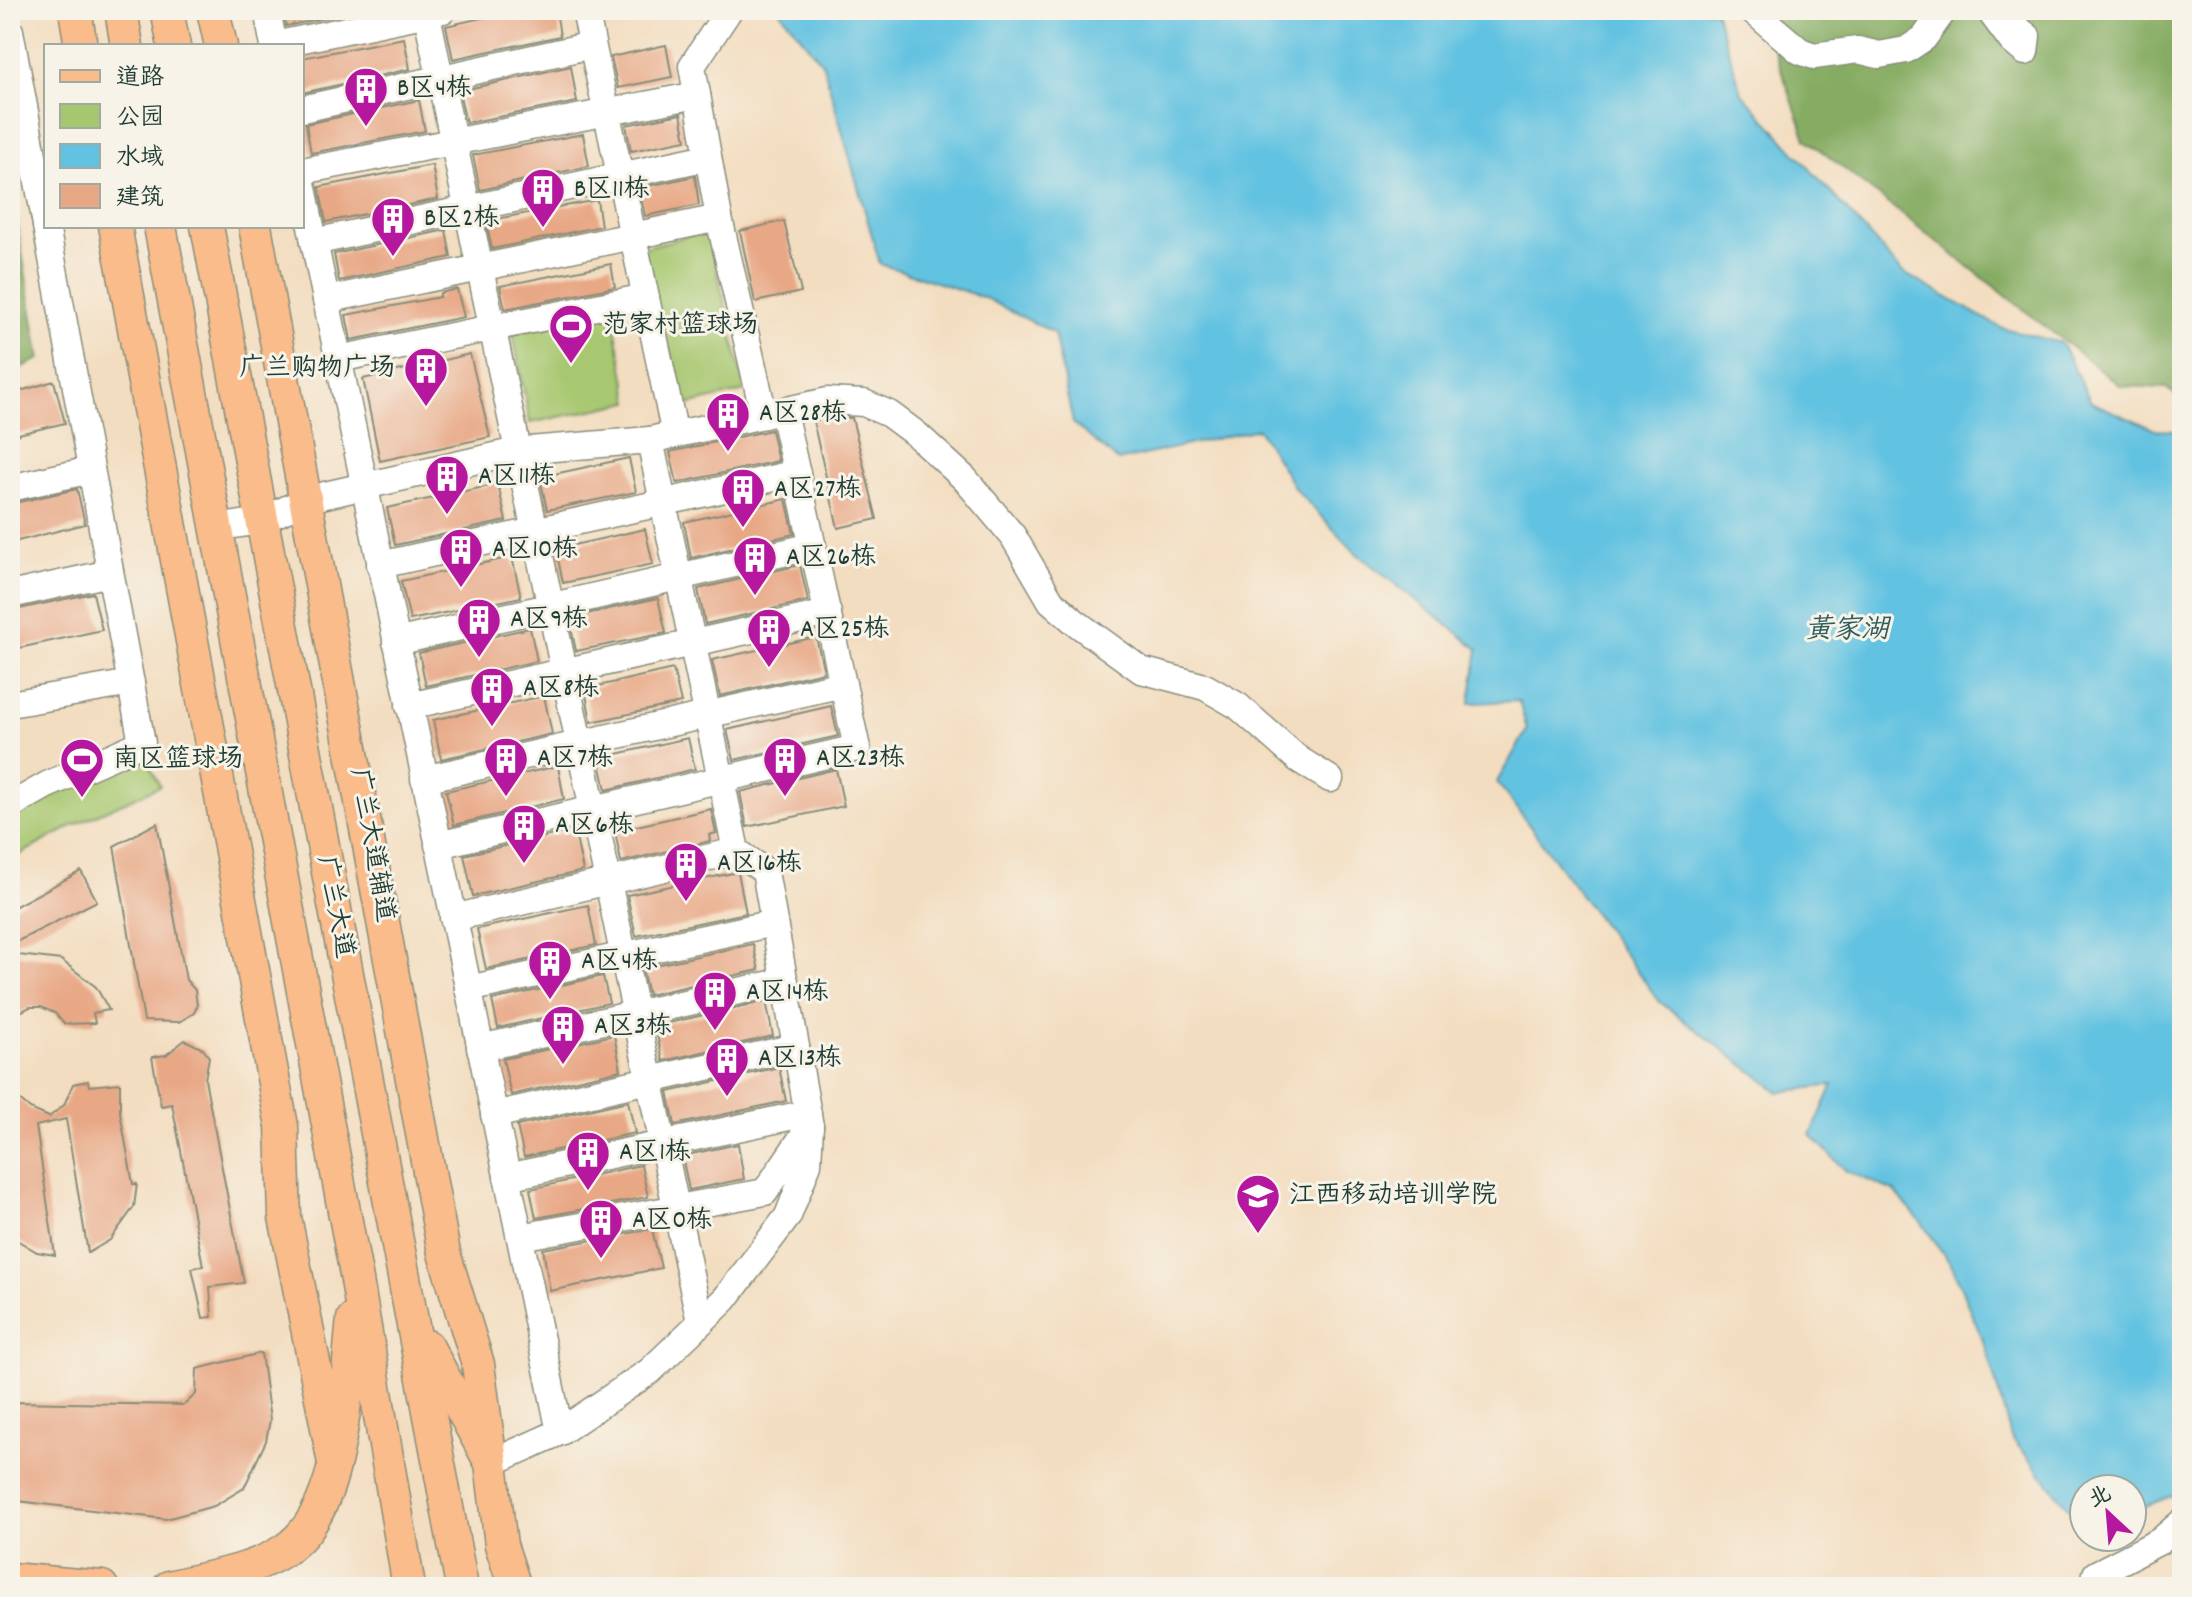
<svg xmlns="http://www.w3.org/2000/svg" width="2192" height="1597" font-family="Dekko,'LXGW WenKai TC',sans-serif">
  <rect width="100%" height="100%" fill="#f7f3e8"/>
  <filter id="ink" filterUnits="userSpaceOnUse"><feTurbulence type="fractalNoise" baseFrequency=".0125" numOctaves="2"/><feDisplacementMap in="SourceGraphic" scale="16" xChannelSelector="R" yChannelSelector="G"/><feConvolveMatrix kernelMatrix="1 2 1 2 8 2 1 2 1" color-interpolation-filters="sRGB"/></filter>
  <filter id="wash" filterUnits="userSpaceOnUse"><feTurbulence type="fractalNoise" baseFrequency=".006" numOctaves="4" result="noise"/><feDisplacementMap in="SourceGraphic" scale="32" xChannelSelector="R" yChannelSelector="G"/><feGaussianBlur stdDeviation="1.8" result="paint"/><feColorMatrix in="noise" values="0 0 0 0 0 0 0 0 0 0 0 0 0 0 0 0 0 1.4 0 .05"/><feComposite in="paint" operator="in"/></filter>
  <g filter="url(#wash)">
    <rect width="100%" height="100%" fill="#f3ddc0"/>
    <g fill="#a7c76f" stroke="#638252" stroke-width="2">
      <polygon points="708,231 745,391 675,408 642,248"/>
      <polygon points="611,307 630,402 530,423 512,328"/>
      <polygon points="142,749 160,786 72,826 10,860 10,812"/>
    </g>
    <g fill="#85ac62" stroke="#52744b" stroke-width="2">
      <polygon points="1760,10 2182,10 2182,399 2166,388 2121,386 1806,139"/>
      <polygon points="10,182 40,359 10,373"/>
    </g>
    <polygon fill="#62c2e1" stroke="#40808a" stroke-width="2" points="779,10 1715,10 1742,93 1902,272 2000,327 2061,343 2091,402 2155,430 2182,431 2182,1492 2132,1511 2132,1489 2084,1489 2084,1527 2011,1437 1986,1348 1953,1268 1922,1223 1894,1191 1846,1171 1811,1135 1833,1085 1779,1092 1660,1002 1497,782 1527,730 1519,701 1470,703 1478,649 1356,553 1296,490 1258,429 1118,461 1073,423 1054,333 985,298 880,264 823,64"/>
    <g id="blocks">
      <g fill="#e8a886">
        <polygon points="283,10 343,10 344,14 286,26"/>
        <polygon points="517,10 556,10 560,36 453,59 446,26"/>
        <polygon points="404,38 410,69 302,93 302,58"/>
        <polygon points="666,45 672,77 618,88 611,57"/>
        <polygon points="571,66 577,102 466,123 459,91"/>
        <polygon points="419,100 425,131 311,153 306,124"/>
        <polygon points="681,114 686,140 631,151 626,125"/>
        <polygon points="583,134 589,166 480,190 473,155"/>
        <polygon points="432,165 438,199 326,222 319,187"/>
        <polygon points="695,176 699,205 645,216 639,188"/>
        <polygon points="597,200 601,226 492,249 486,221"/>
        <polygon points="784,221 801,292 755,302 740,231"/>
        <polygon points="446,230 451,257 339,281 334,254"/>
        <polygon points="611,264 615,287 505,309 500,286"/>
        <polygon points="457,289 464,317 351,340 346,315 440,297 440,293"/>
        <polygon points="470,354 490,437 380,461 363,379"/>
        <polygon points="54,381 65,423 10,436 10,394"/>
        <polygon points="829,417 852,418 877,519 838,528 813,421"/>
        <polygon points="771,430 778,461 677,483 670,452"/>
        <polygon points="629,458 636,492 547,510 540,477"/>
        <polygon points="498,484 506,521 395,545 387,508"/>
        <polygon points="77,489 85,524 10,543 10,504"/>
        <polygon points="786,499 794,534 691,558 684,522"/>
        <polygon points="645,529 653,564 563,583 556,549"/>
        <polygon points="512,557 521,597 410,620 401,581"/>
        <polygon points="800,565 808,601 705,624 698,589"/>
        <polygon points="93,593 102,630 10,650 10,611"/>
        <polygon points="658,598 666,633 576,651 569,618"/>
        <polygon points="530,628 537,661 426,686 419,653"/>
        <polygon points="816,637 824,672 720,696 712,660"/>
        <polygon points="673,669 681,703 591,722 585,689"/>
        <polygon points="544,696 552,734 441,759 433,720"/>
        <polygon points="831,706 838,736 734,760 727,730"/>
        <polygon points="688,738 695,769 606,790 599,758"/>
        <polygon points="558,766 564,799 454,825 446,791"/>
        <polygon points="836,769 844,806 747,827 740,792"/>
        <polygon points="711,809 716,833 709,835 710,841 621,862 615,831"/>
        <polygon points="157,823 186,980 195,990 197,1006 194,1013 179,1022 144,1021 114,846"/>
        <polygon points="571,831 575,833 583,871 473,896 464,855"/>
        <polygon points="81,871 97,901 10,945 10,909"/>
        <polygon points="738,872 746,913 636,936 627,895"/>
        <polygon points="588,905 596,945 486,969 477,929"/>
        <polygon points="753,944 759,970 648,995 642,968"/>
        <polygon points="10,954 61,960 96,987 109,1010 93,1013 95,1023 64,1024 55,1013 41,1007 30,1007 10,1017"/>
        <polygon points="603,976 609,1003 498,1028 492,1000"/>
        <polygon points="766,1001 773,1036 663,1061 655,1026"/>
        <polygon points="614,1035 621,1070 511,1095 503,1059"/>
        <polygon points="185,1040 203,1049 209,1057 205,1079 244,1283 210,1287 212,1317 203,1318 192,1268 203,1266 172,1104 161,1106 152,1057 166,1055"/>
        <polygon points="779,1067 786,1101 675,1125 668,1092"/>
        <polygon points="88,1081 89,1086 120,1083 120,1112 133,1184 137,1184 134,1207 110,1240 88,1253 66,1119 36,1126 55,1255 37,1252 10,1236 10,1092 30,1109 49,1117 64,1105 73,1084"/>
        <polygon points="628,1101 635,1133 524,1157 517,1126"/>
        <polygon points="738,1144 744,1179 689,1190 682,1156"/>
        <polygon points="641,1165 648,1197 536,1218 530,1189"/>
        <polygon points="652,1229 661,1268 550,1291 543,1249"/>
        <polygon points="261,1353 270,1420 266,1441 244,1488 214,1506 166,1519 10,1500 10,1402 184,1405 196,1394 197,1369"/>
      </g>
    </g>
  </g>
  <g filter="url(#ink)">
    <use href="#blocks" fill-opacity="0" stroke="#898d7a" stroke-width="2"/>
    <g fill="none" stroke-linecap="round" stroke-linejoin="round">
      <g stroke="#898d7a" stroke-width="29">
        <g id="minor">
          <polyline points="267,10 274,46"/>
          <polyline points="426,10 700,1322"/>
          <polyline points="585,10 675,435"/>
          <polyline points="729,10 692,66 719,218 764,415"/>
          <polyline points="1752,10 1800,51 1814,56 1858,50 1879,55 1906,50 1924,38 1944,10"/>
          <polyline points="1989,10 2012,41 2025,52 2027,36 2011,24 2019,10"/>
          <polyline points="10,31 46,225"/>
          <polyline points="274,45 443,10"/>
          <polyline points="302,109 592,45"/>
          <polyline points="302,171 697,95"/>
          <polyline points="302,183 560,1432"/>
          <polyline points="314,242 708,157"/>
          <polyline points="326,300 719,218"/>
          <polyline points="338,359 646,297"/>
          <polyline points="10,488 91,470"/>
          <polyline points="215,528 261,521 308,499 517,451 650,440 828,401 864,403 889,414 916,434 965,479 1013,536 1051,601 1075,622 1141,670 1205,687 1238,706 1298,759 1330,779"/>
          <polyline points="380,565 797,473"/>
          <polyline points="10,595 110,573"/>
          <polyline points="396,642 813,546"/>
          <polyline points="10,704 131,683"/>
          <polyline points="409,706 828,613"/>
          <polyline points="424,779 843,684"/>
          <polyline points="10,806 47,785 142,743 46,226"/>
          <polyline points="438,845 857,748 783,411"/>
          <polyline points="453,918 736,851"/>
          <polyline points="468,989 774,923"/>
          <polyline points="480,1048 785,981"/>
          <polyline points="494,1115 796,1047"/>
          <polyline points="507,1177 808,1113"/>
          <polyline points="520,1237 765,1192 810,1126"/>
          <polyline points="491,1463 560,1432 650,1371 725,1299 788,1216 808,1164 810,1126 765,871 736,851 650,440"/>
          <polyline points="2093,1587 2096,1574 2160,1541 2182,1522"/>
        </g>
      </g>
      <g stroke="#898d7a" stroke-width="35">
        <g id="major">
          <polyline points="75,10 81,46"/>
          <polyline points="121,10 127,46"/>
          <polyline points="167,10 174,46"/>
          <polyline points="213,10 221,46"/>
          <polyline points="115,226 282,1126 285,1217 334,1463"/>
          <polyline points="160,226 357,1280 409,1587"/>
          <polyline points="207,226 462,1587"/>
          <polyline points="255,226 444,1253 478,1364 491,1463"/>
          <polyline points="427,1346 491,1463 501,1545 515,1587"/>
          <polyline points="10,1579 102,1587"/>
          <path d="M169 1587C207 1577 253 1572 286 1549 346 1508 345 1385 353 1319"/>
        </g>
      </g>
      <use href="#minor" stroke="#fff" stroke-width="26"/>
      <use href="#major" stroke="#f9bc8a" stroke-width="32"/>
    </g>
  </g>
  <defs>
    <g id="building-pin" transform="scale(2.3)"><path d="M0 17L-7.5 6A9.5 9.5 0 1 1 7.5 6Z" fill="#b5179e" stroke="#f7f3e8"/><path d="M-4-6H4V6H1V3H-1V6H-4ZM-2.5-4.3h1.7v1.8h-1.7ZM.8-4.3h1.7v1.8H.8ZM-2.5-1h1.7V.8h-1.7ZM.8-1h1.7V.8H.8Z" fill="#fff"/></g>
    <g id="stadium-pin" transform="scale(2.3)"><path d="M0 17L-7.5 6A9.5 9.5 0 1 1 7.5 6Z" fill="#b5179e" stroke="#f7f3e8"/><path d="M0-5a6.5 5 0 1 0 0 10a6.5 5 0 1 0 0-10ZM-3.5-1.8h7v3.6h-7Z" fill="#fff"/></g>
    <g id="university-pin" transform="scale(2.3)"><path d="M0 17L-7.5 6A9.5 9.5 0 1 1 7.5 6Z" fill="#b5179e" stroke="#f7f3e8"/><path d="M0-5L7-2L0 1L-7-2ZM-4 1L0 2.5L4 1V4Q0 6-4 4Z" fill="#fff"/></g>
  </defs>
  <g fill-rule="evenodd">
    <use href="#building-pin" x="366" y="89"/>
    <use href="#building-pin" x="543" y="190"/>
    <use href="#building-pin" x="393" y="219"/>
    <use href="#stadium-pin" x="571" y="326"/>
    <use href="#building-pin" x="426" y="369"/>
    <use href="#building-pin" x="728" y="414"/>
    <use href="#building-pin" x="447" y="477"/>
    <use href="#building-pin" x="743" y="490"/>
    <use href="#building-pin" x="461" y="550"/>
    <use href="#building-pin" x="755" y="558"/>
    <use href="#building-pin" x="479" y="620"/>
    <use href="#building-pin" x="769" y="630"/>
    <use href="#building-pin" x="492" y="689"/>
    <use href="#building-pin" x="506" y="759"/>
    <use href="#building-pin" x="785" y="759"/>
    <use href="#stadium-pin" x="82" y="760"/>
    <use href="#building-pin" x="524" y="826"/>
    <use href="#building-pin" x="686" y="864"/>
    <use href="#building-pin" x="550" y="962"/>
    <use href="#building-pin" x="715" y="993"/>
    <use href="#building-pin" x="563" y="1027"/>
    <use href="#building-pin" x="727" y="1059"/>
    <use href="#building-pin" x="588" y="1153"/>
    <use href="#university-pin" x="1258" y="1196"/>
    <use href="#building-pin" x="601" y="1221"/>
  </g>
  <g text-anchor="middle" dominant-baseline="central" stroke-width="6" stroke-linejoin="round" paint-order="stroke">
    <g font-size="26" fill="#1f3d34" stroke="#f7f3e8" text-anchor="start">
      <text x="397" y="89">B区4栋</text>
      <text x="574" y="190">B区11栋</text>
      <text x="424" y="219">B区2栋</text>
      <text x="602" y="326">范家村篮球场</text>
      <text x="395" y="369" text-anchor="end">广兰购物广场</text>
      <text x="759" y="414">A区28栋</text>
      <text x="478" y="477">A区11栋</text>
      <text x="774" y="490">A区27栋</text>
      <text x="492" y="550">A区10栋</text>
      <text x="786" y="558">A区26栋</text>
      <text x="510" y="620">A区9栋</text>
      <text x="800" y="630">A区25栋</text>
      <text x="523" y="689">A区8栋</text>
      <text x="537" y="759">A区7栋</text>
      <text x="816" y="759">A区23栋</text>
      <text x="113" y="760">南区篮球场</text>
      <text x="555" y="826">A区6栋</text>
      <text x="717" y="864">A区16栋</text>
      <text x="581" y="962">A区4栋</text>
      <text x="746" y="993">A区14栋</text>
      <text x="594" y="1027">A区3栋</text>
      <text x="758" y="1059">A区13栋</text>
      <text x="619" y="1153">A区1栋</text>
      <text x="1289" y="1196">江西移动培训学院</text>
      <text x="632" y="1221">A区0栋</text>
    </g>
    <g font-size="26" fill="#1f3d34" stroke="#f7f3e8">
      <text transform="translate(371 845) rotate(80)">广兰大道辅道</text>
      <text transform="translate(334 907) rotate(79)">广兰大道</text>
    </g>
    <g font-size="28" font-style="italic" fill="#305e5f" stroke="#f7f3e8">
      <text x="1847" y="632">黄家湖</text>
    </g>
  </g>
  <rect width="2192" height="1597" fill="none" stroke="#f7f3e8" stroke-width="40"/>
  <rect x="44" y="44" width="260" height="184" fill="#f7f3e8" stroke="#a1aaa0" stroke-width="2"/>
  <rect x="60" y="70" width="40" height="12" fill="#f9bc8a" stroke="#a1aaa0" stroke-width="2"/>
  <text x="116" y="84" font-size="24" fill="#1f3d34">道路</text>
  <rect x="60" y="104" width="40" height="24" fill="#a7c76f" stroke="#a1aaa0" stroke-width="2"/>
  <text x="116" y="124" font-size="24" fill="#1f3d34">公园</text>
  <rect x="60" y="144" width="40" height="24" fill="#62c2e1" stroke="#a1aaa0" stroke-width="2"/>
  <text x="116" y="164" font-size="24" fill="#1f3d34">水域</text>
  <rect x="60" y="184" width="40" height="24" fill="#e8a886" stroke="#a1aaa0" stroke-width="2"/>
  <text x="116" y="204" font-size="24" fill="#1f3d34">建筑</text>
  <g transform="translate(2108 1513) rotate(334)"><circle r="38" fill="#f7f3e8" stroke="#a1aaa0" stroke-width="2"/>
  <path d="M0-6L14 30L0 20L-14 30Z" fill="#b5179e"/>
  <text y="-12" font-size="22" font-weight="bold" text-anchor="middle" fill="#1f3d34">北</text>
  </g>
</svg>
